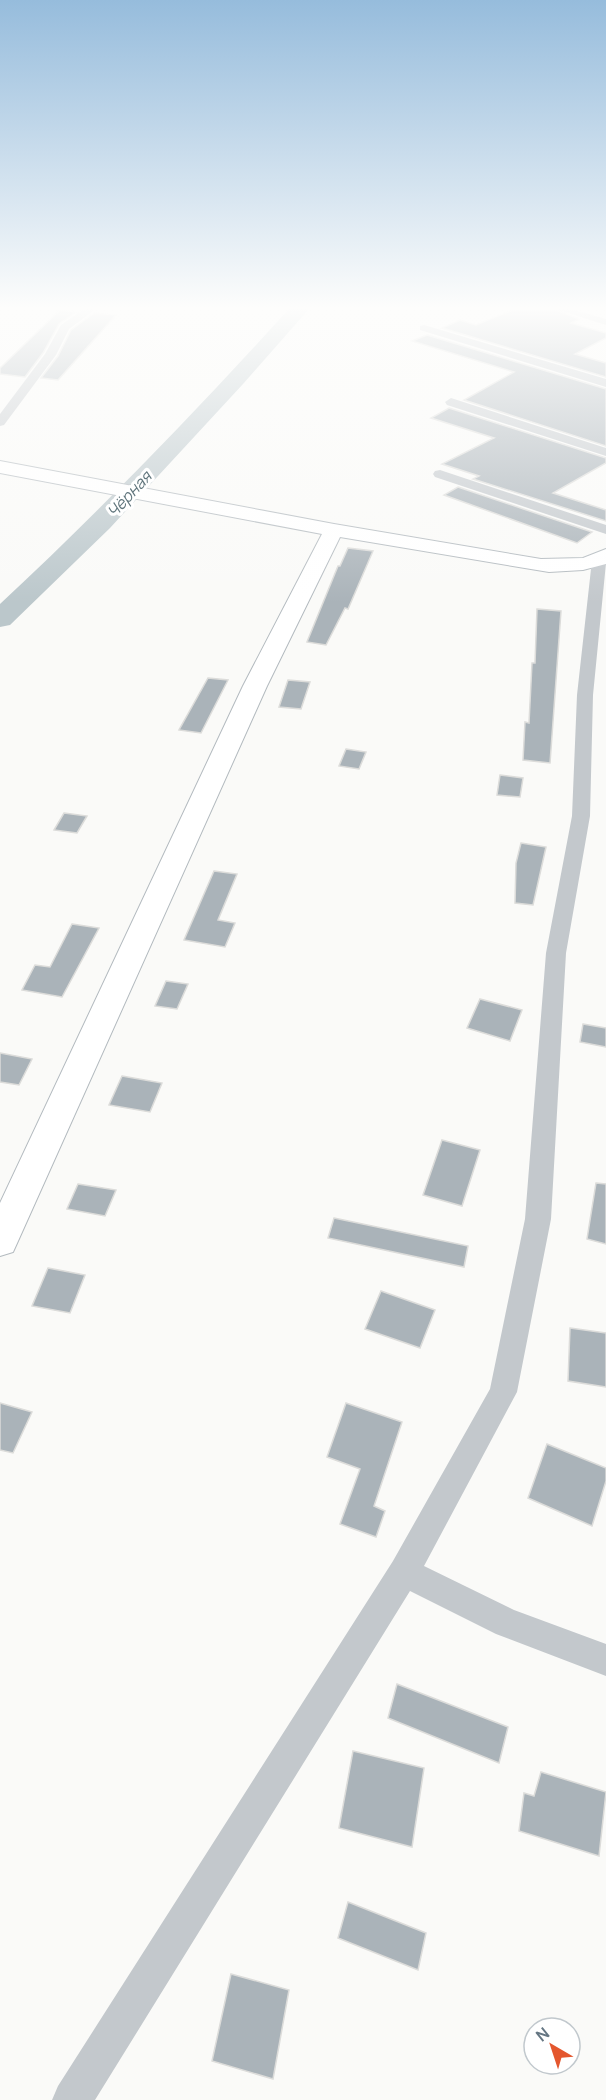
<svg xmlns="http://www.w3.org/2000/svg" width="606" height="2100" font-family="Manrope,sans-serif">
  <rect width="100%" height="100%" fill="#fafaf8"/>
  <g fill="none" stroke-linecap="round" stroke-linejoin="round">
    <path fill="#bbc7cb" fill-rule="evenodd" d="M289 309H309L243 384 110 528 10 625 0 627V604C101 510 196 411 289 309Z"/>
  </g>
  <g fill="#aab3b9" stroke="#dcdcda" stroke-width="1.5">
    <polygon points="515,309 554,309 579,319 571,323 606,333 606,338 575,354 606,363 606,377 442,328 460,320 476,325"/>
    <polygon points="60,310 76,312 59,324 43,353 25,377 0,374 0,368"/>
    <polygon points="94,313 116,315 58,380 41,378 58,356 71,330"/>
    <polygon points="427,335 606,389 606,446 464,400 514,372 412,341"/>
    <polygon points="449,408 606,458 606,463 553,493 606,510 606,521 473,479 479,476 442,464 494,438 431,418"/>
    <polygon points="458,487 592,532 577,543 444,495"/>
    <polygon points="348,548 373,551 348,609 345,608 326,645 307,642 338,566 340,566"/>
    <polygon points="537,609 561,611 550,763 523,760 525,722 529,723 532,663 535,663"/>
    <polygon points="208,678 228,680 201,733 179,730"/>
    <polygon points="288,680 310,682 301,709 279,707"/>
    <polygon points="346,749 366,752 359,769 339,766"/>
    <polygon points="500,775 523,778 520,797 497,795"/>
    <polygon points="64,813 87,816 77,833 54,830"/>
    <polygon points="521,843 546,847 533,905 515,903 516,863"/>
    <polygon points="214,871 237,874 218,920 235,923 225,947 184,940"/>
    <polygon points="72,924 99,928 62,997 22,990 35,965 50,967"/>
    <polygon points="166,981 188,984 177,1009 155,1006"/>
    <polygon points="480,999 522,1010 510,1041 467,1028"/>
    <polygon points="583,1024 606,1028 606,1047 580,1042"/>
    <polygon points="0,1053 32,1059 19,1085 0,1082"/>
    <polygon points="122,1076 162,1083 150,1112 109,1105"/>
    <polygon points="442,1140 480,1150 462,1206 423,1195"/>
    <polygon points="596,1183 606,1184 606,1244 587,1239"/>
    <polygon points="78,1184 116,1190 105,1216 67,1209"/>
    <polygon points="334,1218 468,1246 464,1267 328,1238"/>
    <polygon points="48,1268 85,1275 70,1313 32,1306"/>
    <polygon points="381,1291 435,1310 420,1348 365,1329"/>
    <polygon points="570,1328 606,1333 606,1387 568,1381"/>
    <polygon points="0,1403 32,1412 13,1453 0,1450"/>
    <polygon points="346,1403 402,1422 374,1506 385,1511 376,1537 340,1524 360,1469 327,1457"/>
    <polygon points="547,1444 606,1468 606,1481 592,1526 528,1498"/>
    <polygon points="397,1684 508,1727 499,1763 388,1718"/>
    <polygon points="353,1751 424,1768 412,1847 339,1828"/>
    <polygon points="541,1772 606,1792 599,1856 519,1831 524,1793 534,1796"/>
    <polygon points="348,1902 426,1933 418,1970 338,1938"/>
    <polygon points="231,1974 289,1990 273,2079 212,2061"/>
  </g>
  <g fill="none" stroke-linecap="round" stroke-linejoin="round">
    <g stroke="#b3babf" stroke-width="2">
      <polygon id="secondary" points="0,461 334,524 541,559 583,558 606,549 606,564 583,570 549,572 340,537 267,686 18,1241 13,1252 0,1256 0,1203 243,686 322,534 0,473"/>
    </g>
    <g fill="#c3c8cc" fill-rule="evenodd">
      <polygon points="84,309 96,309 69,329 56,355 4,425 0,426 0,414 45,354 61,325"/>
      <polygon points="556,309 571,309 606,319 606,325"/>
      <polygon points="424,325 606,379 606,387 420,330 420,326"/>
      <polygon points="451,398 606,448 606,456 447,405 445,402"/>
      <polygon points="440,470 606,525 606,534 435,477 433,474 435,471"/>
      <polygon points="599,556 604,557 606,563 593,695 590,816 566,953 551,1219 517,1392 424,1566 514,1610 606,1644 606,1676 496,1634 410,1591 95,2100 52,2100 58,2086 393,1561 490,1389 525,1219 546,953 572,816 577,695 592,560"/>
    </g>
    <use href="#secondary" fill="#fff" fill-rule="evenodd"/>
  </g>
  <linearGradient id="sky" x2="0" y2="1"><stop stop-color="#96bcdc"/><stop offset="0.51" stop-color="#fdfdfc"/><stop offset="1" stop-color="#fdfdfc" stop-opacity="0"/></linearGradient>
  <rect width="606" height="603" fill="url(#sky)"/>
  <g text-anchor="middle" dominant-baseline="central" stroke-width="6" stroke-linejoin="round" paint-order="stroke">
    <g font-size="16" font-style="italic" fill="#60757c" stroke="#fff">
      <text transform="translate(129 494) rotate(-47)">Чёрная</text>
    </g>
  </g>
  <g transform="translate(552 2046) rotate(321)"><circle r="28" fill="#ffffff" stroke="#c1c8cd" stroke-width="1.5"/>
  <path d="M0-4.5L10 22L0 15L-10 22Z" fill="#e4572e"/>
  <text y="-9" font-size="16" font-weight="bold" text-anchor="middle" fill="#657683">N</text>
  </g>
</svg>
